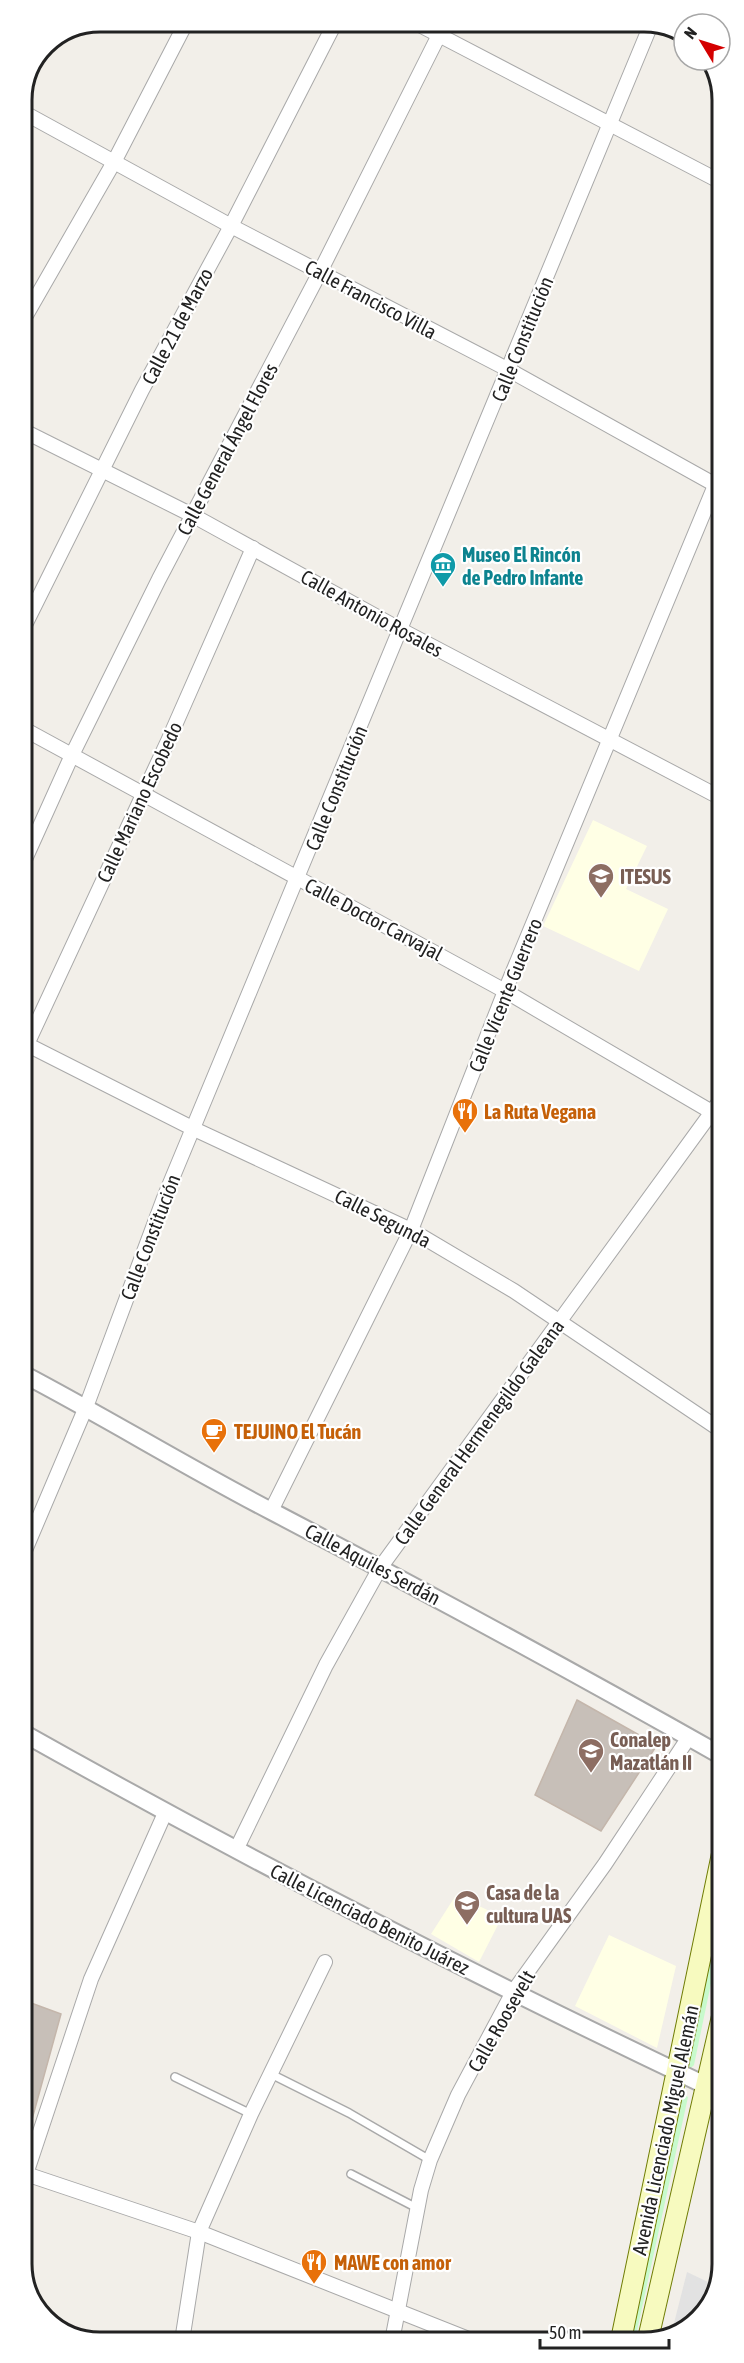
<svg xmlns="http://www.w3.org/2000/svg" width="744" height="2363" font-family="'Asap Condensed',sans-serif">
  <rect width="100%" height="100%" fill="#f2efe9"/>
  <g fill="#ffffe5">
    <polygon points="593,820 647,846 626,889 668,909 639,971 543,926"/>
    <polygon points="456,1895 502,1917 479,1962 431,1934"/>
    <polygon points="609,1935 676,1966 657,2048 575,2006"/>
  </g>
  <g fill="#c8facc">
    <polygon points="723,1891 723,1926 694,2065 691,2068 686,2065"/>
    <polygon points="684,2095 688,2097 635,2340 626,2340 681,2096"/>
  </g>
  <polygon fill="#e2e2e2" points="687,2272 708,2282 694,2320 671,2335"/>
  <g fill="#c7bfb8" stroke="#c4b6ab" stroke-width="1.5">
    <polygon points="577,1700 657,1745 601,1831 535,1795"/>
    <polygon points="23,2000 61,2014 23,2152"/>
  </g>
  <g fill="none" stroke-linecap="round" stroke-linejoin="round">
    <g stroke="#a9a9a9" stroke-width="10">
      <g id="service">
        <polyline points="271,2074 349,2113 430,2160"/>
        <polyline points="175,2077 251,2114"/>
        <polyline points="351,2174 417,2208"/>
      </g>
    </g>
    <g stroke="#a9a9a9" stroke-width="16">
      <g id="minor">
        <polyline points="412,21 721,182"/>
        <polyline points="21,111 231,226 509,370 721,488"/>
        <polyline points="21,324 114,162 187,21"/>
        <polyline points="22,430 192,515 401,630 721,798"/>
        <polyline points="22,631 142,390 231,226 336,21"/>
        <polyline points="22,728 505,991 722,1118"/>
        <polyline points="22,866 72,755 159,579 320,272 439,35"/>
        <polyline points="22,1042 194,1129 411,1230 514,1291 722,1431"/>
        <polyline points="22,1055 168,741 253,548"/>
        <polyline points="271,1511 411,1230 505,991 721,471"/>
        <polyline points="23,1555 86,1407 164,1198 652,22"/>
        <polyline points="236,1850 326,1665 380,1568 722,1098"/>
        <polyline points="707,2086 723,2094"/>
        <polyline points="26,2174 199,2232 471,2340"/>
        <polyline points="23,2189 26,2174 91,1979 165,1813"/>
        <polyline points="182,2341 199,2232 251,2114 325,1962"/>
        <polyline points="392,2341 421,2190 430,2160 458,2095 513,1992 605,1864 689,1737"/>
      </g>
    </g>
    <g stroke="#a9a9a9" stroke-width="20">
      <g id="tertiary">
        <path d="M23 1374C107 1418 188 1468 273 1512 424 1591 574 1672 722 1756"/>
        <path d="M23 1733C247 1859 475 1976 707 2086"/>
      </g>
    </g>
    <g stroke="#707d05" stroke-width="22">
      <g id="secondary">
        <polyline points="648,2339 723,2012"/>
        <polyline points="621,2340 723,1849"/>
      </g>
    </g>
    <use href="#service" stroke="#fff" stroke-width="7"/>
    <use href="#minor" stroke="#fff" stroke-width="14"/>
    <use href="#tertiary" stroke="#fff" stroke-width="16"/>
    <use href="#secondary" stroke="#f7fabf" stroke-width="20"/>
  </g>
  <defs>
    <g id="museum-pin" transform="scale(1.35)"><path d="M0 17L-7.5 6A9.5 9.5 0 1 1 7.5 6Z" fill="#0f9aa8" stroke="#fff"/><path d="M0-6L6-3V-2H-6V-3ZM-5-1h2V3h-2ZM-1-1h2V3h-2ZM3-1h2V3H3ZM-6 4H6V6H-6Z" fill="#fff"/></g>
    <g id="university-pin" transform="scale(1.35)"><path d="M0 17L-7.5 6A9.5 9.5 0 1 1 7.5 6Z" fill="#8d6e63" stroke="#fff"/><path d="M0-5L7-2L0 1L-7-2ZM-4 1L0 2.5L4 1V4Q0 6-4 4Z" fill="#fff"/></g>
    <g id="restaurant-pin" transform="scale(1.35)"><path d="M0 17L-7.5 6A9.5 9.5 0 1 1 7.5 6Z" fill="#e8710a" stroke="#fff"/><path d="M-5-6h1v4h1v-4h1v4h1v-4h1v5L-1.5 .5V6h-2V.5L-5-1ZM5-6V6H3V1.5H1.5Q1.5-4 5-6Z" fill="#fff"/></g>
    <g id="cafe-pin" transform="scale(1.35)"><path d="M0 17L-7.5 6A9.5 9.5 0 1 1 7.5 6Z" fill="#e8710a" stroke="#fff"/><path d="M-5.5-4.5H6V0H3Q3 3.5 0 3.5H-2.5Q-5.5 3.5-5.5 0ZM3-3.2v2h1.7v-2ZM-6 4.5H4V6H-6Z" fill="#fff"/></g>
  </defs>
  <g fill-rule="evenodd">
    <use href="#museum-pin" x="443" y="565"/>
    <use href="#university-pin" x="601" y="876"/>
    <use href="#restaurant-pin" x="465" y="1111"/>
    <use href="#cafe-pin" x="214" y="1431"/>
    <use href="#university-pin" x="591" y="1751"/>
    <use href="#university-pin" x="467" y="1903"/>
    <use href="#restaurant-pin" x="314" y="2262"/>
  </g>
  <g text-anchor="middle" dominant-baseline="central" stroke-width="4.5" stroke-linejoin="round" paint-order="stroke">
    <g font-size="20" fill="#222" stroke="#fff">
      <text transform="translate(371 299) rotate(28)">Calle Francisco Villa</text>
      <text transform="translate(177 326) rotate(-62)">Calle 21 de Marzo</text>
      <text transform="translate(522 339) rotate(-68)">Calle Constitución</text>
      <text transform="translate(227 449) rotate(-62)">Calle General Ángel Flores</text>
      <text transform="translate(372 613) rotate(29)">Calle Antonio Rosales</text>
      <text transform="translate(336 788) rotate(-68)">Calle Constitución</text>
      <text transform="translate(139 802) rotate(-65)">Calle Mariano Escobedo</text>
      <text transform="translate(374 919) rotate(28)">Calle Doctor Carvajal</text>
      <text transform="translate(505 995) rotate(-68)">Calle Vicente Guerrero</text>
      <text transform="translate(383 1218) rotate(27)">Calle Segunda</text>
      <text transform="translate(150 1237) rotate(-69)">Calle Constitución</text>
      <text transform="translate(479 1432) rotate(-54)">Calle General Hermenegildo Galeana</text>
      <text transform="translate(373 1564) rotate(28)">Calle Aquiles Serdán</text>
      <text transform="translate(370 1919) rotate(27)">Calle Licenciado Benito Juárez</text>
      <text transform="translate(501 2021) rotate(-60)">Calle Roosevelt</text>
      <text transform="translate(665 2130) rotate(-78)">Avenida Licenciado Miguel Alemán</text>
    </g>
    <g font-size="20" font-weight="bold" fill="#0d838f" stroke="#fff" text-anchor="start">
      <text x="462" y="554">Museo El Rincón<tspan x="462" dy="23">de Pedro Infante</tspan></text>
    </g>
    <g font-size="20" font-weight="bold" fill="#785e54" stroke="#fff" text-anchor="start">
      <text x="620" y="876">ITESUS</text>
      <text x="610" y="1739">Conalep<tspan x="610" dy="23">Mazatlán II</tspan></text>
      <text x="486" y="1892">Casa de la<tspan x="486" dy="23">cultura UAS</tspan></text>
    </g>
    <g font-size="20" font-weight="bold" fill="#c56008" stroke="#fff" text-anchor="start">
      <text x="484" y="1111">La Ruta Vegana</text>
      <text x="234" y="1431">TEJUINO El Tucán</text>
      <text x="334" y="2262">MAWE con amor</text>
    </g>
  </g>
  <path d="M0 0H744V2363H0ZM100 32H644A68 68 0 0 1 712 100V2264A68 68 0 0 1 644 2332H100A68 68 0 0 1 32 2264V100A68 68 0 0 1 100 32Z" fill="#fff" fill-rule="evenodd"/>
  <path fill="none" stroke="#222" stroke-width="3" d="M100 32H644A68 68 0 0 1 712 100V2264A68 68 0 0 1 644 2332H100A68 68 0 0 1 32 2264V100A68 68 0 0 1 100 32Z"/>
  <g transform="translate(702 42) rotate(308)"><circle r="28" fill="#ffffff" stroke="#a7a7a7" stroke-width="1.5"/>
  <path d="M0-4.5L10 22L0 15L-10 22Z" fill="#d40000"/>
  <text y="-9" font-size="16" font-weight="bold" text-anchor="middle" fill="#222222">N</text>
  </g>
  <path d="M540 2339v9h129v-9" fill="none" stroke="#222222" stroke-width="3"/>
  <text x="549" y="2339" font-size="18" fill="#222222" stroke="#ffffff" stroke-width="4.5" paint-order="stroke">50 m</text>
</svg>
